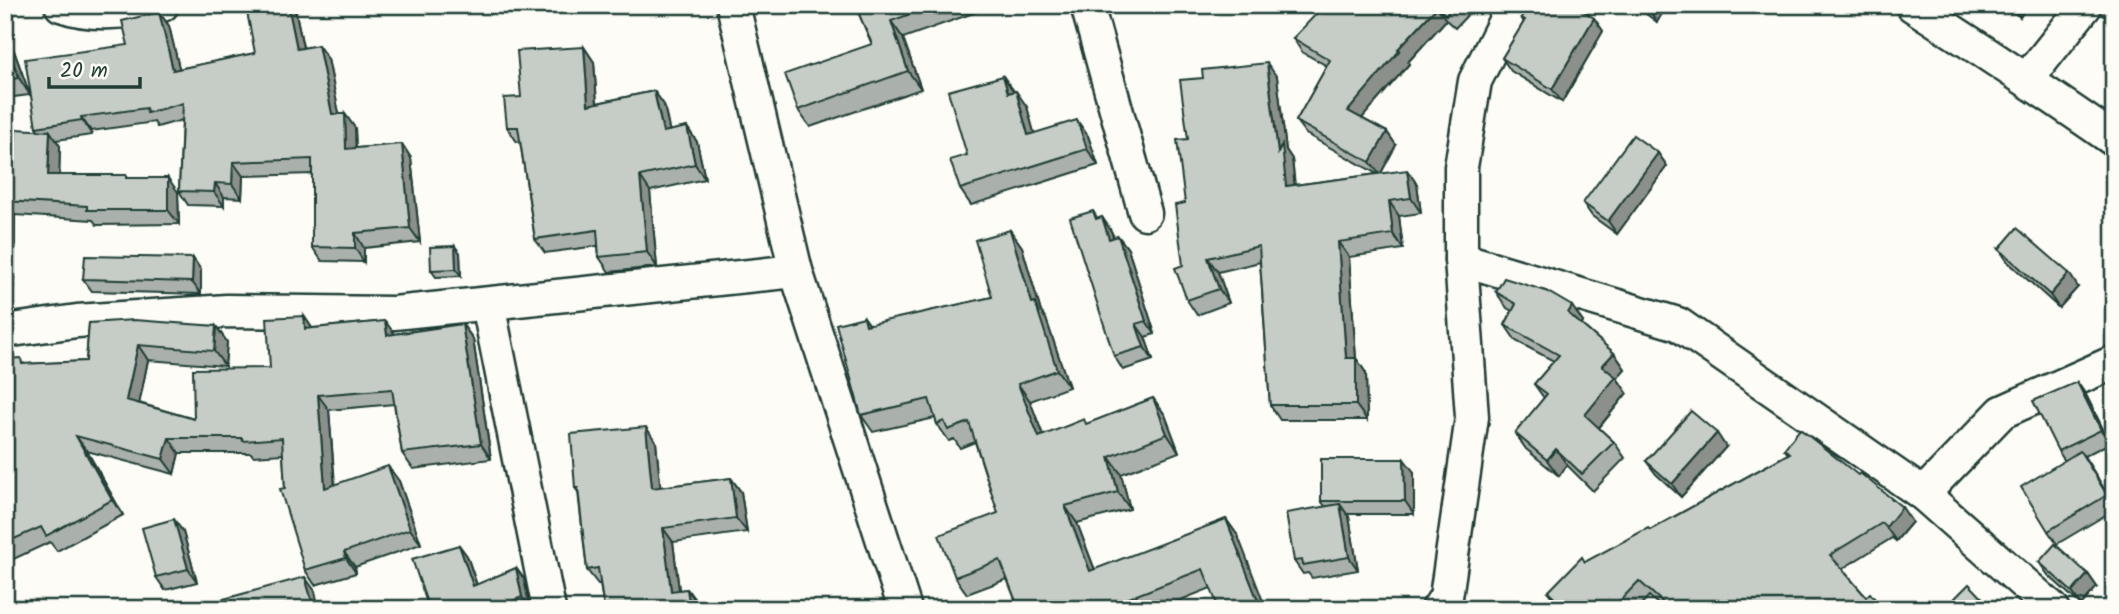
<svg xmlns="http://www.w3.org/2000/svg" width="2119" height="614" font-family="Kalam,sans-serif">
  <rect width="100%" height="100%" fill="#fdfcf7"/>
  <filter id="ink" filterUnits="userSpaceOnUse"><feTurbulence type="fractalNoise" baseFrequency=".0143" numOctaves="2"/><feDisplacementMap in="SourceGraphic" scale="14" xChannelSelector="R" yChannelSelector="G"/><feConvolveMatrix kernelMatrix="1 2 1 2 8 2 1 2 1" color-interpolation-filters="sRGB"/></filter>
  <g filter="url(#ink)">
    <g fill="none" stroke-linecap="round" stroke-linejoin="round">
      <g stroke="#1f3d34" stroke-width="37">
        <g id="street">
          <path d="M61 5C94 17 128 12 162 5"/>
          <polyline points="733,5 796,271 905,609"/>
          <polyline points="1087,5 1145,213"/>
          <path d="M1912 5C1980 49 2047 93 2114 140"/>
          <polyline points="2027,79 2086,5"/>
          <polyline points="1461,259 1678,324 1923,494 2053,609"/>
          <polyline points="488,304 549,609"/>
          <polyline points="5,331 77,321 227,311 394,313 796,271"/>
          <polyline points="1923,494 2002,412 2114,362"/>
          <polyline points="1438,609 1446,597 1472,417 1461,259 1461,167 1475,81 1513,5"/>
        </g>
      </g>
      <use href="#street" stroke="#fdfcf7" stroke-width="32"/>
    </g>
    <g fill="#aab0ab" stroke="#1f3d34" stroke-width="2">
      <polygon points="855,5 996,5 903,38 921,89 810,127 798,110 872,44"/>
      <polygon points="1282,5 1317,5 1316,7 1287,12"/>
      <polygon points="1362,5 1476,6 1455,28 1446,20 1408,62 1409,64 1361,118 1387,132 1396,145 1381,173 1417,184 1421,213 1399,216 1403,249 1349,257 1356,358 1366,373 1367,420 1280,420 1270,405 1260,262 1218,272 1229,303 1197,315 1187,300 1183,265 1188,139 1277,77 1286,150 1292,159 1295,185 1377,174 1306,134 1296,121 1327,66 1302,52 1293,38 1359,8"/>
      <polygon points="1634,5 1667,5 1657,22"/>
      <polygon points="2003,5 2028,5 2020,17"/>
      <polygon points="2095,5 2114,5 2114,24 2101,14"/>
      <polygon points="159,12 169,26 179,69 255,53 296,13 303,47 328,59 339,114 345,114 355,128 356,148 402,144 411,158 420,242 364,248 364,262 322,261 312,247 312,174 243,176 242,198 224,197 224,206 188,205 179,191 182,120 157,127 154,122 91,131 92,135 56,140 60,146 59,175 126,175 128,178 178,192 179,224 97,225 93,220 15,215 14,285 5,284 5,144 15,144 38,130 36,127 128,45"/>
      <polygon points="1521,18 1594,18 1603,31 1562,102 1511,71 1502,58 1524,22"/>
      <polygon points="5,26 30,95 5,98"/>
      <polygon points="584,47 594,62 597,103 654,91 664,105 669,131 687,127 697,142 705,179 650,191 657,267 609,272 599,257 598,246 545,253 535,239 520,141 517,142 507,127 521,97"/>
      <polygon points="1003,76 1014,91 1027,107 1034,133 1088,136 1098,165 971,205 960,189"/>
      <polygon points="1658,153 1667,166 1617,234 1592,216 1583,203"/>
      <polygon points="1093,211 1098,219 1102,217 1111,231 1114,237 1118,236 1128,249 1155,334 1145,337 1153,360 1123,370 1114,356"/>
      <polygon points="1010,230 1022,247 1041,312 1046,319 1069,387 1030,401 1043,435 1087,424 1153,398 1165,415 1179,452 1121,474 1130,509 1077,523 1095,570 1226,519 1238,536 1211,588 1158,609 1019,609 1007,579 967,594 955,577 998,513 975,442 960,448 954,439 949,441 937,424 935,418 873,432 861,415 864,317 870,325 992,297"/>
      <polygon points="1999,249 2078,287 2059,308 2008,262"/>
      <polygon points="460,253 461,276 436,277 431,270"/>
      <polygon points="201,270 201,294 92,291 83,279"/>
      <polygon points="1496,292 1583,322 1582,325 1614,353 1625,369 1617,378 1627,393 1599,428 1614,442 1625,458 1593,491 1567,465 1559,476 1526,449 1515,433 1544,398 1534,384 1554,361 1516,341 1505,325 1512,311 1507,308"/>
      <polygon points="304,316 312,328 385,321 394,334 462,324 473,339 491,459 413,469 402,453 394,404 329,410 335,484 399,481 421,544 355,567 356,573 315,585 305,570 285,488 283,454 253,456 251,453 179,453 174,474 87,451 123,515 57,551 50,542 5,563 5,359 26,364 86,361 89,323 216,326 227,342 225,366 148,360 139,403 194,419 270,368"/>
      <polygon points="2077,382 2086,395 2110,443 2084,456 2114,505 2114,510 2057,544 2048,531 2065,461 2058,451"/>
      <polygon points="656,442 660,487 731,478 741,492 747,532 673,542 679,590 687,589 697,603 698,609 604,609 600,584 598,584 587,570 578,492 575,488"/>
      <polygon points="1726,447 1681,497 1656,474 1646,461"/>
      <polygon points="1784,449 1912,522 1896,541 1892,538 1842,569 1866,597 1883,609 1663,609 1649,596 1637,609 1561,609 1548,592 1585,562 1650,530 1788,454"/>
      <polygon points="1414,472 1414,514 1347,514 1349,517 1358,570 1312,578 1308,573 1303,574 1294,561 1325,506 1321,501"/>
      <polygon points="183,532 197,582 165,590 156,577"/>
      <polygon points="459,545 467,556 477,585 516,568 524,579 530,609 429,609"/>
      <polygon points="2039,562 2088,574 2097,587 2081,605 2048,575"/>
    </g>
    <g fill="#8b908b" stroke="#1f3d34" stroke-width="2">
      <polygon points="288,5 291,5 296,13 306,63 297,49"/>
      <polygon points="1651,5 1667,5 1657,22 1649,10"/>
      <polygon points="2012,5 2028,5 2020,17"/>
      <polygon points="1437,7 1446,20 1408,62 1409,64 1357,124 1348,111 1398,49"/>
      <polygon points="159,12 169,26 183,84 173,70"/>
      <polygon points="1594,18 1603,31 1562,102 1552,89"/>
      <polygon points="891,21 903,38 921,89 908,71"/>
      <polygon points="5,26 30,95 19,78 5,41"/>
      <polygon points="318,45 328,59 342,128 332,114"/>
      <polygon points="584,47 594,62 598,119 588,105"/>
      <polygon points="1267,63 1277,77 1286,150 1292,159 1296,201 1286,186 1278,153"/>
      <polygon points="1003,76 1014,92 1008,93"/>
      <polygon points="654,91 664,105 673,147 663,132"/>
      <polygon points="1016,91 1027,107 1039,151 1028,135"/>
      <polygon points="345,114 355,128 356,163 346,149"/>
      <polygon points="81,117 91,131 92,135 82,120"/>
      <polygon points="1077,120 1088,136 1098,165 1087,149"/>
      <polygon points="687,127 697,142 705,179 695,164"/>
      <polygon points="50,131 60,146 59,190 48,175"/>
      <polygon points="1387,132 1396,145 1380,175 1370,162"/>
      <polygon points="402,144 411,158 420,242 410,228"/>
      <polygon points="1658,153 1667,166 1617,234 1608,221"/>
      <polygon points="233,162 243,176 242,198 232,184"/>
      <polygon points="1407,170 1417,184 1421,213 1411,198"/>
      <polygon points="640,176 650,191 657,267 647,252"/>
      <polygon points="168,178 178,192 179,224 168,210"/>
      <polygon points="215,183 224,197 224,206 214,192"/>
      <polygon points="5,201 15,215 14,285 5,272"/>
      <polygon points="1389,201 1399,216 1403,249 1393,234"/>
      <polygon points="1102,217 1111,231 1118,252 1109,239"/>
      <polygon points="1010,230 1022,247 1041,312 1046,319 1069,387 1057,370 1032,303"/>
      <polygon points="355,233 364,248 364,262 355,248"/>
      <polygon points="1118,236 1128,249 1155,334 1146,321"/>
      <polygon points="1338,242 1349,257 1356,360 1356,358 1366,373 1367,420 1356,405 1346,358"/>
      <polygon points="455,246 460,253 461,276 456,269"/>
      <polygon points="193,258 201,270 201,294 192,282"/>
      <polygon points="1208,258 1218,272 1229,303 1219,289"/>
      <polygon points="2069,273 2078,287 2059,308 2050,295"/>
      <polygon points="1572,306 1583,322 1579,329 1568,313"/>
      <polygon points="304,316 314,331 305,329"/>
      <polygon points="385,321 396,336 387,335"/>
      <polygon points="462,324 473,339 491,459 481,444"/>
      <polygon points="1136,324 1145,337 1153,360 1144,347"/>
      <polygon points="216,326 227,342 225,366 214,351"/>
      <polygon points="138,345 148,360 137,415 126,400"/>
      <polygon points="1614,353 1625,369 1617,378 1627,393 1596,431 1585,415 1602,366"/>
      <polygon points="2077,382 2086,395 2110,443 2101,430"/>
      <polygon points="1018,384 1030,401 1050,454 1039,437"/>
      <polygon points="318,395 329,410 336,503 325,488"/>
      <polygon points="1153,398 1165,415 1179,452 1167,434"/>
      <polygon points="646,427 656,442 662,503 652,488"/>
      <polygon points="1717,433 1726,447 1681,497 1672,484"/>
      <polygon points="76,436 87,451 123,515 112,500"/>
      <polygon points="169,438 179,453 174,474 163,459"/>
      <polygon points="1556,449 1567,465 1559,476 1547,460"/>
      <polygon points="2080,451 2089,464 2114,505 2107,495"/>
      <polygon points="1109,457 1121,474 1130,509 1118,492"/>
      <polygon points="1404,459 1414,472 1414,514 1405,501"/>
      <polygon points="388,466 399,481 421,544 410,529"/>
      <polygon points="731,478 741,492 747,532 736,518"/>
      <polygon points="1340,504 1349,517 1358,570 1349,557"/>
      <polygon points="1065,506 1077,523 1102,589 1090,571"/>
      <polygon points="1902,507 1912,522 1896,541 1886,527"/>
      <polygon points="174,519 183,532 197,582 188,569"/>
      <polygon points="1226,519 1238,536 1266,609 1261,609"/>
      <polygon points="663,528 673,542 681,606 671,591"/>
      <polygon points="459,545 467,556 481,598 473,586"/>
      <polygon points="344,552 355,567 356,573 346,558"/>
      <polygon points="516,568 524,579 530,609 522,597"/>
      <polygon points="2088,574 2097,587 2081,605 2072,592"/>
      <polygon points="305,577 315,591 319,609 314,609"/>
      <polygon points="687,589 697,603 698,609 690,609"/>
    </g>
    <g fill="#c6cdc7" stroke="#1f3d34" stroke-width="2">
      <polygon points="255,5 288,5 297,49 318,45 332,114 345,114 346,149 402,144 410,228 355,233 355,248 312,247 312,159 233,162 232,184 215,183 214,192 179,191 183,103 147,113 146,108 81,117 82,120 36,127 25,59 128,45 122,21 159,12 173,70 255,53 246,7"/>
      <polygon points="855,5 935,5 891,21 908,71 798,110 785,74 872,44"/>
      <polygon points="1325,5 1354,5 1359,8 1362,5 1455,5 1446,15 1437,7 1398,49 1400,50 1348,111 1387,132 1370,162 1296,121 1330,60 1293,38"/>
      <polygon points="1529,5 1574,5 1594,18 1552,89 1502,58 1525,20 1521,18"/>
      <polygon points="1643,5 1651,5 1649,10"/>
      <polygon points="2099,5 2114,5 2114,17"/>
      <polygon points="5,41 19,78 5,80"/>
      <polygon points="584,47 588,105 654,91 663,132 687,127 695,164 640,176 647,252 599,257 597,230 535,239 518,127 507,127 504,98 521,97 517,51"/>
      <polygon points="1267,63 1278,153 1282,145 1286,186 1407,170 1411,198 1389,201 1393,234 1338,242 1346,358 1356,358 1356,405 1270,405 1259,246 1208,258 1219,289 1187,300 1175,268 1183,265 1175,205 1185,203 1177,140 1188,139 1180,80 1203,78 1202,70"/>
      <polygon points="1003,76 1008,93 1016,91 1028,135 1077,120 1087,149 960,189 950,160 967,155 948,91"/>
      <polygon points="16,129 50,131 48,175 126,175 126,178 168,178 168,210 87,210 87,206 5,201 5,144 15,144"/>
      <polygon points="1633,135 1658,153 1608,221 1583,203"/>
      <polygon points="1093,211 1096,219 1102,217 1109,239 1118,236 1146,321 1136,324 1144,347 1114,356 1070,218"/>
      <polygon points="2017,228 2069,273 2050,295 1999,249"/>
      <polygon points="1010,230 1032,303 1035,302 1057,370 1018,384 1039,437 1084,419 1086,424 1153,398 1167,434 1109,457 1118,492 1065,506 1090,571 1226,519 1261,609 1219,609 1203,569 1101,609 1019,609 1000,560 955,577 939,535 998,513 969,422 948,430 944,421 937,424 929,399 861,415 836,324 864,317 866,325 992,297 975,240"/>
      <polygon points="455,246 456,269 431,270 430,247"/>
      <polygon points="85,256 193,258 192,282 83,279"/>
      <polygon points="1504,278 1546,291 1572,306 1568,313 1614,353 1602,366 1616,377 1585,415 1614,442 1582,474 1556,449 1547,460 1515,433 1547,394 1534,384 1559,355 1505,325 1516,304 1496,292"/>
      <polygon points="304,316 305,329 385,321 387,335 462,324 481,444 402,453 392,389 318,395 325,488 388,466 410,529 344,552 346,558 305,570 280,489 285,488 282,438 243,441 242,438 169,438 163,459 76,436 112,500 46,536 41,527 5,543 5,359 21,358 22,364 86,361 89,323 134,320 216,326 214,351 138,345 126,400 194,419 193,369 270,368 267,318"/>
      <polygon points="2077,382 2101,430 2058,451 2033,401"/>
      <polygon points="1691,411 1717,433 1672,484 1646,461"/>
      <polygon points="646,427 652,488 731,478 736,518 663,528 671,591 687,589 690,609 604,609 598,568 587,570 578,488 575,488 571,434"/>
      <polygon points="1800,429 1858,475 1860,473 1902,507 1886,527 1882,523 1830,555 1866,597 1870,593 1883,609 1670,609 1639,581 1612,609 1566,609 1548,592 1582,557 1585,562 1648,528 1650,530 1790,453 1784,449"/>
      <polygon points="2080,451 2107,495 2048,531 2021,487"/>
      <polygon points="1321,459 1404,459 1405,501 1321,501"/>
      <polygon points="1340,504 1349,557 1303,565 1302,560 1294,561 1286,513"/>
      <polygon points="174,519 188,569 156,577 142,528"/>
      <polygon points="2055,544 2088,574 2072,592 2039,562"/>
      <polygon points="459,545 473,586 516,568 522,597 494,609 429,609 412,559"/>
      <polygon points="305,577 314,609 223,609 220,600"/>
      <polygon points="1969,584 1993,609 1944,609"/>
    </g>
  </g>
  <rect width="2119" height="614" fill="none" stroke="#fdfcf7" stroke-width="28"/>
  <rect x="14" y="14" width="2091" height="586" fill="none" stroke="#1f3d34" stroke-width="2.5" filter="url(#ink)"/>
  <path d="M49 77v10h91v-10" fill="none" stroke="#1f3d34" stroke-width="3.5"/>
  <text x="60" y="77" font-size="21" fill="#1f3d34" stroke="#fdfcf7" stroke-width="5" paint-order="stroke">20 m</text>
</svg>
